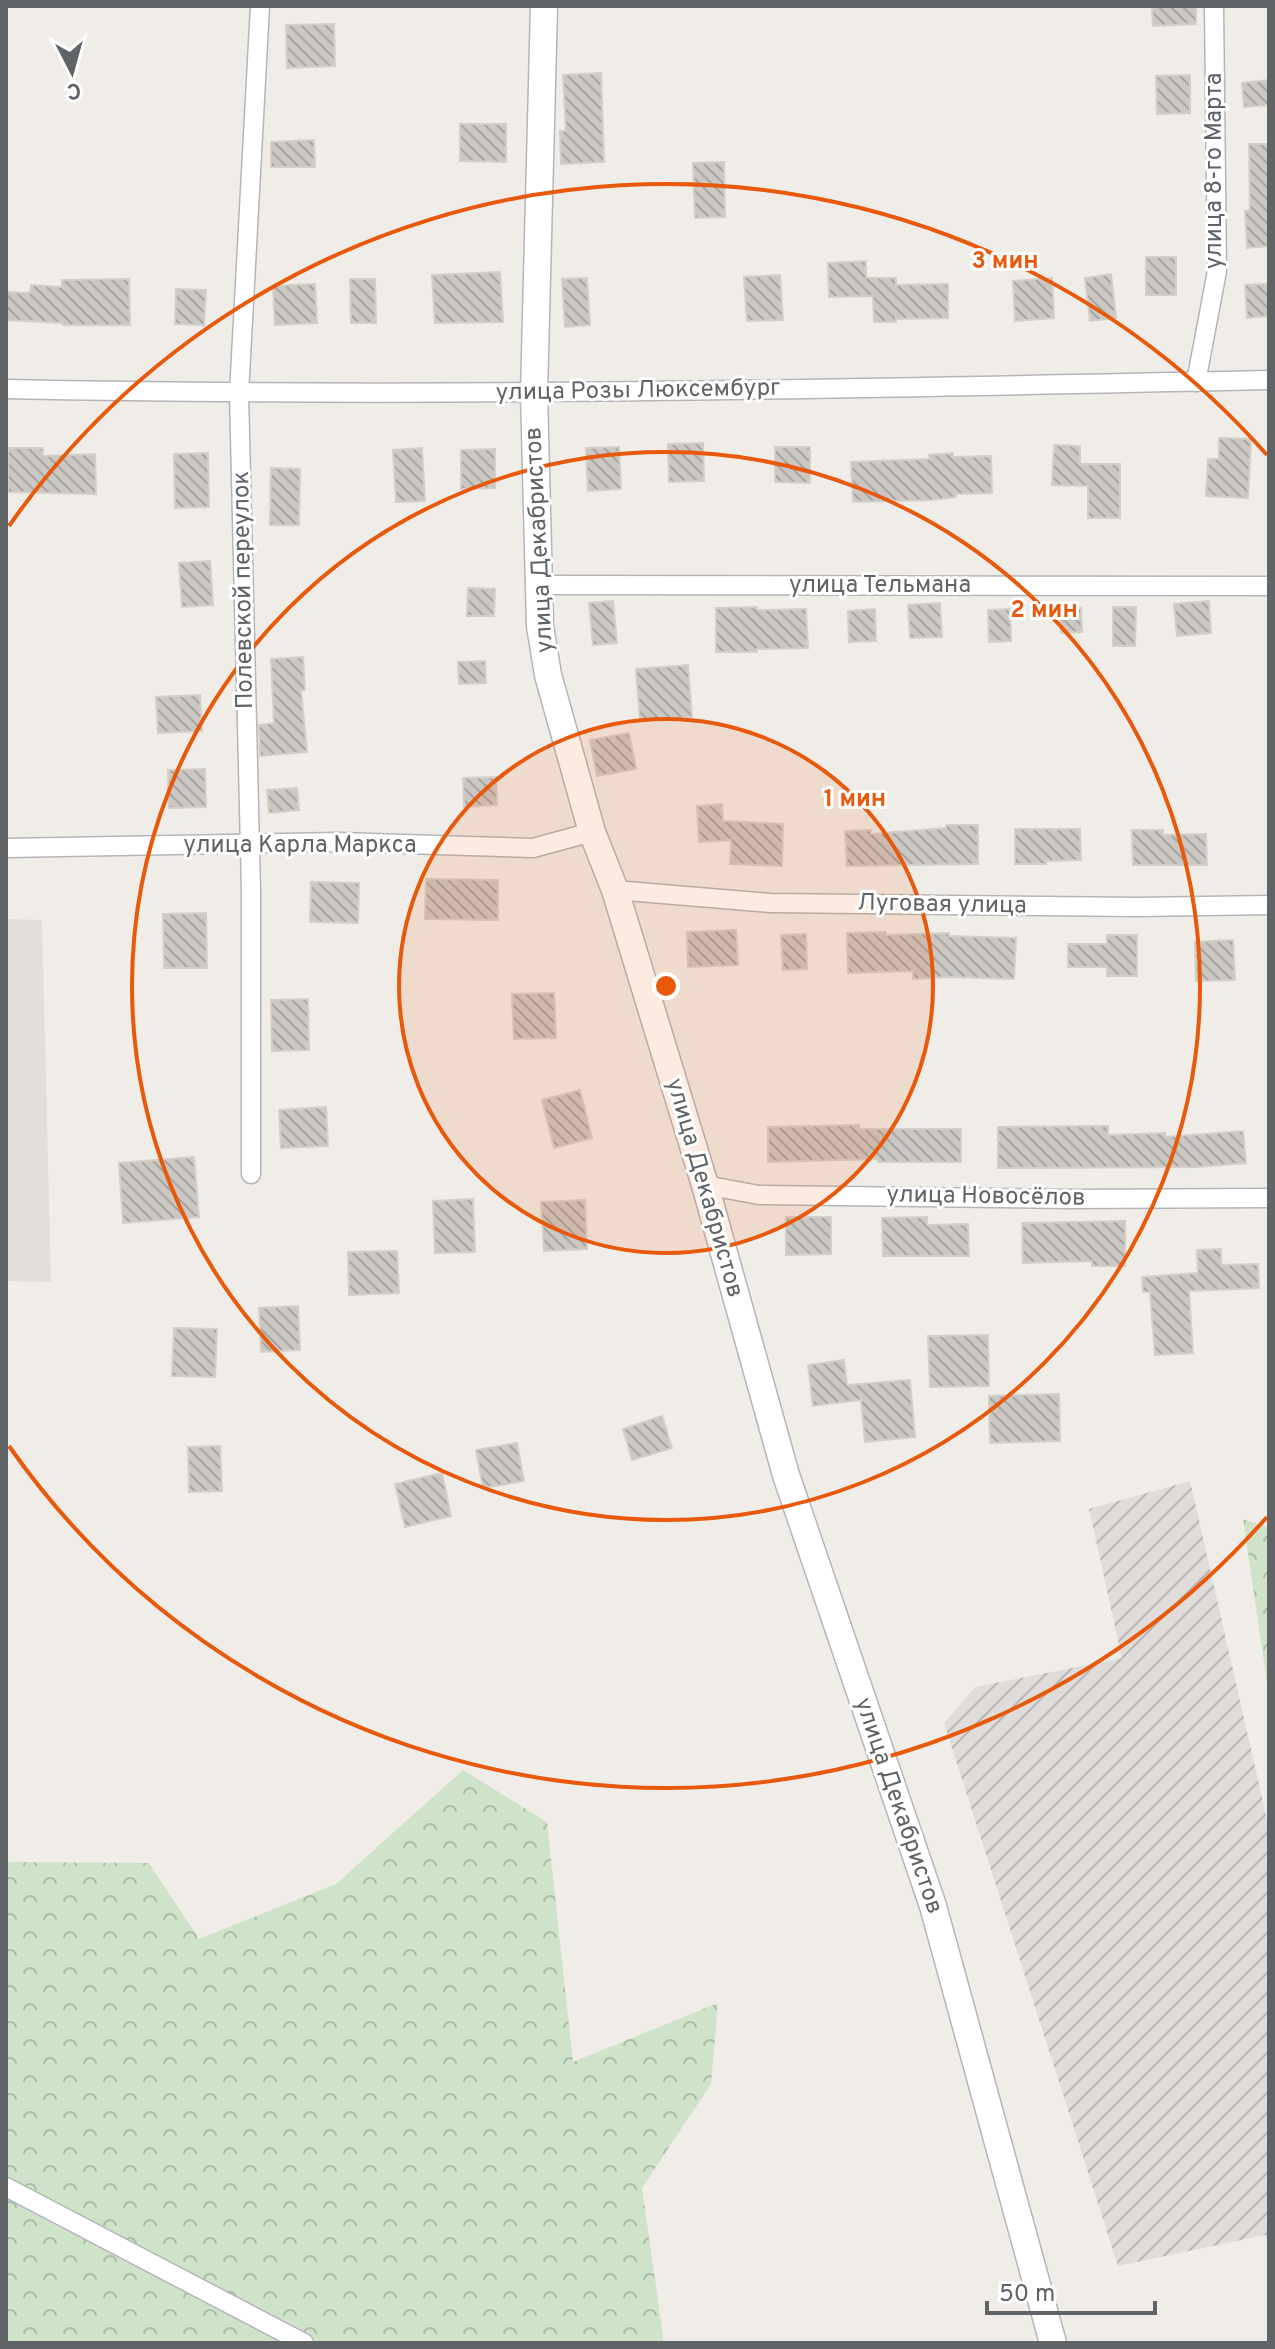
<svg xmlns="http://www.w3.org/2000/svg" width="1275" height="2349" font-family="Overpass,sans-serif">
  <defs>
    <pattern id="industrial-furrows" width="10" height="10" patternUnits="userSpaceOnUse" patternTransform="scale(2)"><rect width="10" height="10" fill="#dfdcda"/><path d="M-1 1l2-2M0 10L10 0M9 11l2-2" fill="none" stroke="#b8b6b5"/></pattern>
    <pattern id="forest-crowns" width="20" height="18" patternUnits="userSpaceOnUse" patternTransform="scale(2)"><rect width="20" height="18" fill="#cee3c9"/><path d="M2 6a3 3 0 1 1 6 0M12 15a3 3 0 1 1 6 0" fill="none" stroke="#abbca7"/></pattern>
    <pattern id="building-back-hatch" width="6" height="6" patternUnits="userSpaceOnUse" patternTransform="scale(2)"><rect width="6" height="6" fill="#cbc8c4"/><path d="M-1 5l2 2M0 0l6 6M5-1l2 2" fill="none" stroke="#a8a6a3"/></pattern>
  </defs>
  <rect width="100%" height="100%" fill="#f0ede9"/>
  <polygon fill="url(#industrial-furrows)" points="1190,1481 1269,1828 1269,2250 1265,2235 1118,2266 944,1723 975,1687 1122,1658 1089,1509"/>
  <polygon fill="#e2deda" points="6,919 42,920 51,1282 6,1281"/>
  <g fill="url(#forest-crowns)">
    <polygon points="1243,1519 1269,1528 1269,1696"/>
    <polygon points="463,1770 547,1822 573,2062 718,2003 711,2084 642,2188 664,2343 6,2343 6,1862 149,1863 199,1939 336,1884"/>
  </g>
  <g fill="url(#building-back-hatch)" stroke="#d4cec7" stroke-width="2">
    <polygon points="1152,6 1196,6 1196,24 1153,26"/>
    <polygon points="334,24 335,66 287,68 286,25"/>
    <polygon points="601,73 604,162 561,164 560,131 566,131 563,75"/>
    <polygon points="1190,75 1190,113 1157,114 1156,76"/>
    <polygon points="1269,80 1269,105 1244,107 1242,83"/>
    <polygon points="460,124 506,124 506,162 460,161"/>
    <polygon points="314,140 315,167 271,167 271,142"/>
    <polygon points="1249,144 1269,144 1269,246 1247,248 1245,211 1250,210"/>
    <polygon points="724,162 725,217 695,218 693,163"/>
    <rect x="1146" y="257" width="30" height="38"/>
    <polygon points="866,261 866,278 896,278 896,285 948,284 948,318 896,319 896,322 874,322 873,296 829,297 828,263"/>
    <polygon points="500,272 503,322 435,323 432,275"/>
    <polygon points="1111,274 1116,318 1090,321 1085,278"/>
    <polygon points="780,275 783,320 747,321 744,277"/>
    <polygon points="587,278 590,325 565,327 562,279"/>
    <polygon points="1052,278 1054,318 1015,321 1013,281"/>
    <polygon points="129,279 130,325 63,325 63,323 6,320 6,292 30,293 31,285 62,287 62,280"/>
    <polygon points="350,279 375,279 376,323 351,323"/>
    <polygon points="315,284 317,323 275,325 273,286"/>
    <polygon points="1269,284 1269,316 1247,318 1245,285"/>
    <polygon points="176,289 206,290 204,325 175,324"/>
    <polygon points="1219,438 1251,439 1248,498 1206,496 1208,459 1219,459"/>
    <polygon points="703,443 704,481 669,482 668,444"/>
    <polygon points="1054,445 1080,446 1080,464 1120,464 1120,518 1088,518 1088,486 1052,485"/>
    <polygon points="619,447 621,489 588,491 586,448"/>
    <polygon points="775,447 810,447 810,483 775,482"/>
    <polygon points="8,448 43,448 43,456 95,454 96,494 8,492"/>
    <polygon points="422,448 425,501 396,502 393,450"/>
    <polygon points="495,449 495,488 461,489 461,450"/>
    <polygon points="208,453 209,507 175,508 174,454"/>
    <polygon points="953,453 953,457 991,456 992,493 956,494 956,497 932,500 853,502 851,462 930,459 929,455"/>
    <polygon points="271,468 300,469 299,525 270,525"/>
    <polygon points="210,561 213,605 182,607 179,563"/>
    <polygon points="468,588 495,589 494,616 467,616"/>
    <polygon points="613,601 617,643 593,645 589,603"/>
    <polygon points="1209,601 1211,633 1177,636 1174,604"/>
    <polygon points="940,603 942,637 910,638 908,605"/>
    <polygon points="757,607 757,610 806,609 808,648 757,649 757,652 716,652 716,608"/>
    <polygon points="1113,607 1136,607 1135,646 1113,646"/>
    <polygon points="1081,608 1082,632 1061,633 1060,610"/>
    <polygon points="875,609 876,641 849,642 848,611"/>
    <polygon points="1010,609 1011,641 989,642 988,610"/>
    <polygon points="303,657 305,690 301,691 307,752 260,756 259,725 274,723 271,659"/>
    <polygon points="485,661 486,683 459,684 458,662"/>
    <polygon points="688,665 692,717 640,721 636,669"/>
    <polygon points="200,695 202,731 158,733 156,697"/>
    <polygon points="629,733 636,769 597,776 590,740"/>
    <polygon points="205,769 206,807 169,808 168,770"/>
    <polygon points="496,777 497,805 464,807 463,778"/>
    <polygon points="297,788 299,810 269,813 267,790"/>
    <polygon points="722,804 723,821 783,824 782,866 730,864 731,840 699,842 697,806"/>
    <polygon points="946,825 978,825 978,864 847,866 845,831 871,830 871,834 946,828"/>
    <polygon points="1015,829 1080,829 1081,860 1046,861 1046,864 1015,864"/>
    <polygon points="1132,830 1163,830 1163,835 1206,834 1207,865 1133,865"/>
    <polygon points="426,879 498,880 498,920 425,919"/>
    <polygon points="311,882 359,883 358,923 310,922"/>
    <polygon points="206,913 207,968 164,968 163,914"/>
    <polygon points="736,930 738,965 688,967 687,932"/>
    <polygon points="886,932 886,935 949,933 949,936 1016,938 1014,979 950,977 913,979 913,971 848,973 847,933"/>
    <polygon points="806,934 807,969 783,970 781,935"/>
    <polygon points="1107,935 1137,935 1137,976 1107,976 1107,967 1068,967 1068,944 1107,944"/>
    <polygon points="1233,940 1235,980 1196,981 1195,942"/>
    <polygon points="554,993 556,1038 514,1039 512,994"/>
    <polygon points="308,999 309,1050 272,1051 271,1000"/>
    <polygon points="580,1090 592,1138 554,1148 542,1100"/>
    <polygon points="326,1107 328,1146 281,1148 279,1110"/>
    <polygon points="859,1125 859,1129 961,1129 961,1162 878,1162 878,1159 768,1162 768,1127"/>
    <polygon points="1108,1126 1108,1135 1165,1133 1165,1137 1243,1131 1246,1163 1196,1167 998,1168 998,1127"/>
    <polygon points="194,1157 199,1217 123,1223 119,1163"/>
    <polygon points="473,1199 475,1252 435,1253 433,1201"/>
    <polygon points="585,1200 587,1249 544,1251 541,1202"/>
    <polygon points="786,1217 831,1217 831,1254 786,1255"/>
    <polygon points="927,1217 927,1225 968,1224 969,1256 883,1256 882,1218"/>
    <polygon points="1125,1221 1125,1266 1092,1266 1092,1261 1023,1263 1022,1223"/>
    <polygon points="1221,1249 1221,1265 1258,1264 1259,1288 1189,1291 1193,1353 1155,1355 1150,1292 1143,1292 1142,1277 1198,1273 1197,1250"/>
    <polygon points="397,1251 399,1293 349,1295 348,1252"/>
    <polygon points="298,1306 300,1350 261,1352 259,1308"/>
    <polygon points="174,1328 217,1329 215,1377 172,1376"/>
    <polygon points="988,1335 989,1386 930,1387 928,1336"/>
    <polygon points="844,1360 847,1385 910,1380 915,1437 865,1442 861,1400 813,1406 808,1365"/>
    <polygon points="1059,1394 1060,1441 990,1443 989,1396"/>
    <polygon points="662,1416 672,1448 632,1460 623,1429"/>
    <polygon points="517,1443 524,1481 483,1488 476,1450"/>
    <polygon points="220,1446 222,1491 189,1492 188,1447"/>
    <polygon points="442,1473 451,1516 405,1527 395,1484"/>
  </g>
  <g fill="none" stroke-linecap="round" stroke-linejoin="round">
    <g stroke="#b3b6b8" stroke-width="21">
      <g id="street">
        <polyline points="1196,382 1217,271 1214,6"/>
        <path d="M6 389C427 398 848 389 1269 380"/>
        <polyline points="539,585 1269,586"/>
        <polyline points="6,848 338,842 533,848 592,832"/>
        <polyline points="615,890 770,903 1139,907 1269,905"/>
        <polyline points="251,1174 251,890 239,394 260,6"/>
        <polyline points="705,1185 759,1195 1067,1199 1269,1198"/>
        <polyline points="6,2187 304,2343"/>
      </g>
    </g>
    <g stroke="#b3b6b9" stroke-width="29">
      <polyline id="secondary" points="544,6 534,393 540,626 548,675 592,832 615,890 705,1185 786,1475 933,1906 1053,2343"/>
    </g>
    <use href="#street" stroke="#fff" stroke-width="18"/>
    <use href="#secondary" stroke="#fff" stroke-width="26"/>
  </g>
  <circle cx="666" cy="986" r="267" fill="#e8590c" fill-opacity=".12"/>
  <g fill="none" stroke="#e8590c" stroke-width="4">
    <circle cx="666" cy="986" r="267"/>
    <circle cx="666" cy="986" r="534"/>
    <path d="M1267 1517A802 802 0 0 1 9 1446M9 526A802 802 0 0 1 1267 455"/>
  </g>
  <g text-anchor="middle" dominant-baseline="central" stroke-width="6" stroke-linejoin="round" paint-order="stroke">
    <g font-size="24" fill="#606466" stroke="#fff">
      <text transform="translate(1215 171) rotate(-90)">улица 8-го Марта</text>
      <text transform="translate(638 391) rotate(-1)">улица Розы Люксембург</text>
      <text transform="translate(540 540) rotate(-93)">улица Декабристов</text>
      <text x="880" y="586">улица Тельмана</text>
      <text transform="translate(244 590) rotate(-91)">Полевской переулок</text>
      <text x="300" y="846">улица Карла Маркса</text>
      <text transform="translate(942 905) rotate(1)">Луговая улица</text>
      <text transform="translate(704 1188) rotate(74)">улица Декабристов</text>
      <text transform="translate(986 1197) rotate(1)">улица Новосёлов</text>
      <text transform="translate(898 1806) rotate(71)">улица Декабристов</text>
    </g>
  </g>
  <circle cx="666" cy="986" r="12" fill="#e8590c" stroke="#fff" stroke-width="4"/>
  <g font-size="24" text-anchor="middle" font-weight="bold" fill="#e8590c" stroke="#fff" stroke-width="6" stroke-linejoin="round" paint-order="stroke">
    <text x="1005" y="268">3 мин</text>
    <text x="1044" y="617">2 мин</text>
    <text x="855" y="806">1 мин</text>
  </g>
  <rect width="1275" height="2349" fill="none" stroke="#606466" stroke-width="16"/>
  <g transform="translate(72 72) rotate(174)" stroke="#ffffff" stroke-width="6" paint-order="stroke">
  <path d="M0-6L14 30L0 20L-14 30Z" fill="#606466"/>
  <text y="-12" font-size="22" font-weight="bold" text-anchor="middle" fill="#606466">С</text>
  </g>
  <path d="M987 2301v12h168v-12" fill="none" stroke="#606466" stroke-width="4"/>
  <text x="999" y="2301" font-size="24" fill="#606466" stroke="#ffffff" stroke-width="6" paint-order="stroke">50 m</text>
</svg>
